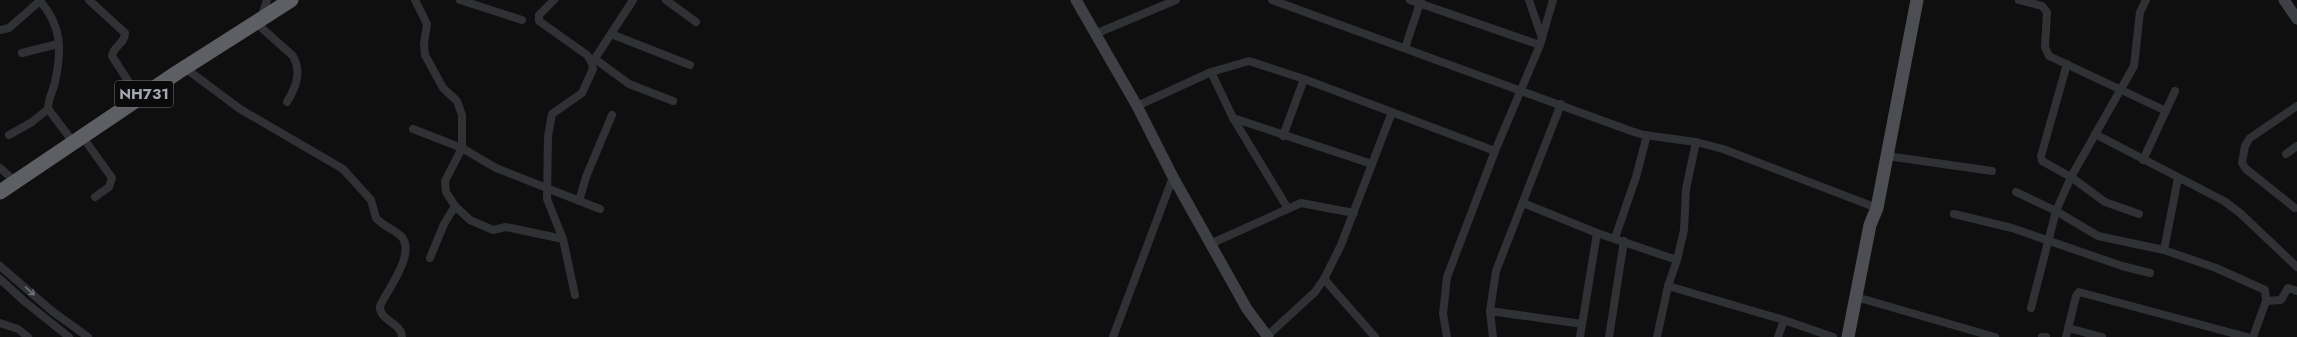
<svg xmlns="http://www.w3.org/2000/svg" width="2297" height="337" font-family="Jost,sans-serif">
  <rect width="100%" height="100%" fill="#0f0f10"/>
  <g fill="none" stroke-linecap="round" stroke-linejoin="round">
    <g stroke="#303135" stroke-width="8">
      <path d="M89 0 125 33C125 44 113 46 112 56L139 98"/>
      <polyline points="415,0 427,24 424,44 425,55 443,88 457,101 462,115 462,148 445,181 446,192 455,206 470,220 493,230 506,227 563,239"/>
      <polyline points="460,0 522,20"/>
      <polyline points="554,0 539,15 539,21 587,55 592,63 593,69 582,93 552,114 548,136 547,199 563,239 575,295"/>
      <polyline points="666,0 696,22"/>
      <polyline points="1272,0 1631,131 1644,135 1696,142 1723,149 1877,208"/>
      <polyline points="1410,0 1540,45"/>
      <polyline points="1529,0 1542,38"/>
      <polyline points="2019,0 2042,6 2047,12 2045,47 2049,56 2166,111"/>
      <path d="M40 1C62 26 62 50 55 82 53 91 48 99 48 109L74 143"/>
      <polyline points="261,18 267,0"/>
      <path d="M255 22 293 56C302 73 296 87 287 102"/>
      <polyline points="0,30 9,28 41,0"/>
      <polyline points="611,34 690,65"/>
      <polyline points="1095,34 1176,0"/>
      <polyline points="1405,48 1421,0"/>
      <polyline points="22,53 58,44"/>
      <polyline points="595,59 629,84 673,101"/>
      <polyline points="592,63 633,0"/>
      <polyline points="2067,64 2041,156 2042,161 2071,177 2105,202 2139,214"/>
      <path d="M185 68 240 109 343 169 371 200 376 218C383 226 393 229 401 236 417 253 387 290 380 306 379 321 402 323 402 337"/>
      <polyline points="1211,72 1233,118 1287,207"/>
      <polyline points="1137,106 1211,72 1249,61 1304,79 1495,151"/>
      <polyline points="1233,118 1372,164"/>
      <polyline points="413,129 462,148 496,168 600,209"/>
      <polyline points="2095,134 2224,201 2240,213 2297,267"/>
      <polyline points="9,135 32,122 48,109"/>
      <polyline points="82,136 112,178 109,187 95,197"/>
      <polyline points="1283,136 1304,79"/>
      <polyline points="2286,154 2297,146"/>
      <polyline points="1887,156 1992,171"/>
      <polyline points="2143,160 2175,91"/>
      <polyline points="0,168 16,182"/>
      <polyline points="2016,192 2056,211 2098,236 2164,250 2216,268 2265,290 2266,301 2253,337"/>
      <polyline points="579,201 586,177 612,115"/>
      <polyline points="1523,203 1597,233 1677,260"/>
      <polyline points="2295,208 2246,169 2242,163 2245,146 2250,138 2297,106"/>
      <polyline points="1954,214 2012,228 2122,266 2150,273"/>
      <polyline points="1615,238 1636,177 1647,135"/>
      <polyline points="1210,244 1301,203 1354,213"/>
      <polyline points="2164,250 2178,178"/>
      <polyline points="430,258 444,224 455,206"/>
      <polyline points="0,266 52,311 88,337"/>
      <polyline points="0,279 24,301 69,337"/>
      <polyline points="1324,279 1375,337"/>
      <polyline points="1668,286 1784,320 1833,337"/>
      <polyline points="1856,297 1995,337"/>
      <polyline points="2266,301 2281,300 2288,288 2297,291"/>
      <polyline points="2031,308 2056,211 2071,177 2134,66 2140,12 2146,0"/>
      <polyline points="1490,311 1582,324"/>
      <polyline points="0,323 18,329 28,337"/>
      <polyline points="2068,328 2102,337"/>
      <polyline points="1267,336 1315,292 1324,279 1341,245 1392,112"/>
      <polyline points="1113,337 1173,177"/>
      <polyline points="1447,337 1443,314 1447,277 1495,151 1540,45 1553,0"/>
      <polyline points="1493,337 1490,311 1496,271 1561,104"/>
      <polyline points="1580,337 1597,233"/>
      <polyline points="1609,337 1624,241"/>
      <polyline points="1657,337 1668,286 1677,260 1684,230 1686,189 1696,142"/>
      <polyline points="1778,337 1784,320"/>
      <polyline points="2042,337 2046,337"/>
      <polyline points="2066,337 2076,296 2079,292 2247,337"/>
    </g>
    <g stroke="#3f4045" stroke-width="11">
      <polyline points="1076,0 1137,106 1173,177 1247,309 1268,337"/>
      <polyline points="2284,0 2297,19"/>
    </g>
    <polyline stroke="#4d4e53" stroke-width="13" points="1848,337 1870,225 1877,208 1917,0"/>
    <polyline stroke="#5d5f65" stroke-width="15" points="0,192 178,72 291,0"/>
  </g>
  <defs><path id="oneway-shaft" d="M-6 0H5M1.5-3L5.5 0L1.5 3" fill="none" stroke-width="1.6" stroke-linecap="round" stroke-linejoin="round"/></defs>
  <use stroke="#6e7179" href="#oneway-shaft" transform="translate(30 291) rotate(41)"/>
  <g text-anchor="middle" dominant-baseline="central" stroke-width="3" stroke-linejoin="round" paint-order="stroke">
    <rect fill="#0a0a0b" stroke="#74777e" stroke-width="1" x="115" y="81" width="58" height="26" rx="3"/>
    <g font-size="15" font-weight="bold" fill="#a1a6b0">
      <text x="144" y="94">NH731</text>
    </g>
  </g>
</svg>
